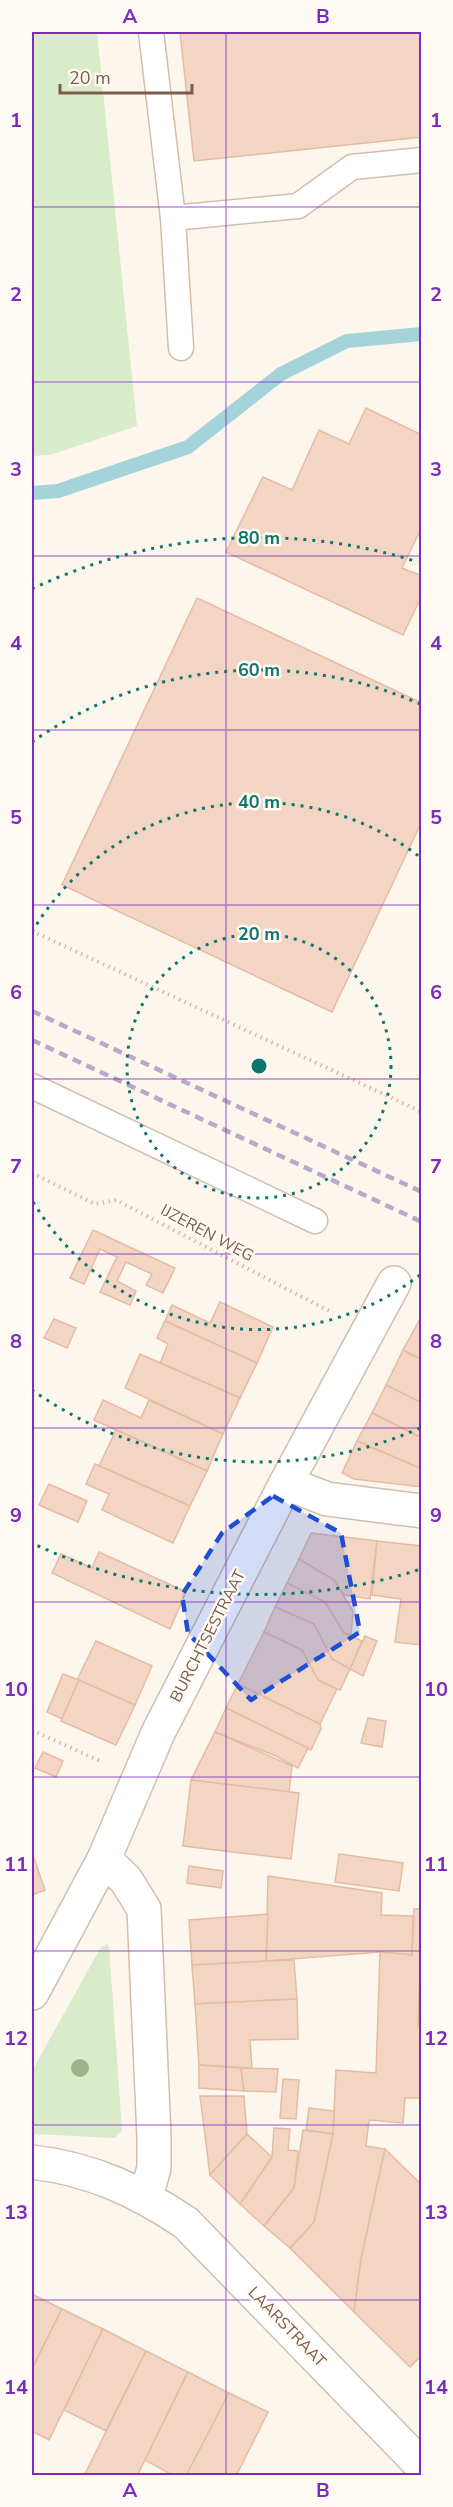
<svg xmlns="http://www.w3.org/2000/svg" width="453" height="2507" font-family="'Nunito Sans',sans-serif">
  <rect width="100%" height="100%" fill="#fdf6ec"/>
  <g fill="#d8ecc9">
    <polygon points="32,32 97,32 137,426 50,455 32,456"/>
    <polygon points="107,1944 109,1946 122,2130 115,2138 32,2134 32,2071 101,1947"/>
  </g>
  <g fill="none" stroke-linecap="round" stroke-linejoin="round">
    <polyline stroke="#a5d3da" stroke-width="14" points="32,493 58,491 188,447 281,374 347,341 422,334"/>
  </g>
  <g fill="#f3d5c3" stroke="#e6bba3" stroke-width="1.5">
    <polygon points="180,32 422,32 422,137 194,161"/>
    <polygon points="366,408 422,435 422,527 402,568 422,576 422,595 403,635 226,552 263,477 292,490 319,430 349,444"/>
    <polygon points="197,598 422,703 422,821 332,1012 62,885"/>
    <polygon points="93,1230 175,1268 163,1293 146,1285 152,1274 126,1262 117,1281 136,1291 130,1305 100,1292 117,1257 100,1249 84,1284 70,1278"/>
    <polygon points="220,1302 273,1327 257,1363 165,1321 172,1305 210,1323"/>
    <polygon points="421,1317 422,1318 422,1360 403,1350"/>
    <polygon points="54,1319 76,1328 67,1348 44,1338"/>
    <polygon points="165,1321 257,1363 240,1398 160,1363 168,1344 157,1338"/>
    <polygon points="403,1350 422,1360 422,1403 386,1385"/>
    <polygon points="140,1354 240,1398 223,1434 125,1388"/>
    <polygon points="386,1385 422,1403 422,1438 372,1413"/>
    <polygon points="103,1400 141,1418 149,1400 223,1434 207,1471 94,1420"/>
    <polygon points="372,1413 422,1438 422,1469 357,1441"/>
    <polygon points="116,1430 207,1471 190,1506 99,1466"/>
    <polygon points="357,1441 422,1469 422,1487 354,1479 342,1473"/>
    <polygon points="95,1464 190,1506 173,1543 102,1510 109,1494 86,1484"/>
    <polygon points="49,1484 87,1501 78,1522 39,1505"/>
    <polygon points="311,1533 377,1541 370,1599 344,1595 334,1580 299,1559"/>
    <polygon points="377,1541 422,1546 422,1645 395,1642 401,1599 372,1595"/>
    <polygon points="99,1552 186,1592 170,1629 52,1573 61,1554 92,1568"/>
    <polygon points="299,1559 334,1580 353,1611 351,1635 344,1633 325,1602 287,1583"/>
    <polygon points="287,1583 325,1602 344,1633 362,1641 350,1669 332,1659 314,1624 275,1607"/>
    <polygon points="275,1607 314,1624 332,1659 350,1669 340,1690 318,1680 302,1650 264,1632"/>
    <polygon points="264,1632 302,1650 318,1680 337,1689 320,1724 238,1684"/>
    <polygon points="365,1636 377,1641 363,1676 350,1669"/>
    <polygon points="96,1641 152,1666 135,1705 77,1680"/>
    <polygon points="63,1674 79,1680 62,1719 47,1712"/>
    <polygon points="79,1680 135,1705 116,1745 61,1721"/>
    <polygon points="238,1684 320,1724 321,1729 311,1750 226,1708"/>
    <polygon points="226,1708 308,1748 298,1768 276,1756 215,1732"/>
    <polygon points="368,1718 386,1721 382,1747 361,1743"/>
    <polygon points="215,1732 292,1766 289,1792 191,1780"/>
    <polygon points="43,1752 63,1761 56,1777 35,1768"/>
    <polygon points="191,1780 299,1793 291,1859 183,1846"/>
    <polygon points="32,1852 45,1890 32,1895"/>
    <polygon points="339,1854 403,1863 399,1891 335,1882"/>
    <polygon points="189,1866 223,1871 221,1888 187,1883"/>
    <polygon points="268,1876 382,1893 381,1915 413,1916 412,1955 380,1952 266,1961"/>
    <polygon points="414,1909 422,1909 418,2027 422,2028 422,2098 405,2098 403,2123 369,2120 366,2146 385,2149 361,2259 354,2312 290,2248 314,2222 333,2134 336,2070 376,2073 380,1952 412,1955"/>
    <polygon points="268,1914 266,1961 192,1965 189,1920"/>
    <polygon points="290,1960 294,1960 297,1999 195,2004 192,1965"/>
    <polygon points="297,1999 298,2039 250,2040 252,2068 199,2065 195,2004"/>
    <polygon points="199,2065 241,2068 244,2091 199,2088"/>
    <polygon points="241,2068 278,2069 276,2092 244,2091"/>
    <polygon points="283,2079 299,2080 296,2119 280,2118"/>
    <polygon points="200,2096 244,2096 247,2134 210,2175"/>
    <polygon points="309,2108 334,2111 333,2134 306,2130"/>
    <polygon points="274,2128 290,2129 288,2150 298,2151 294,2188 264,2226 240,2204 272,2157"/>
    <polygon points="303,2130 333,2134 314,2222 290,2248 264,2226 294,2188"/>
    <polygon points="247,2134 272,2157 240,2204 210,2175"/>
    <polygon points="385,2149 422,2185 422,2355 410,2367 354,2312 361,2259"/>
    <polygon points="32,2294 62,2309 33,2366 32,2365"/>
    <polygon points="62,2309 103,2329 49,2440 32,2431 32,2369"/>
    <polygon points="103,2329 146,2351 106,2431 64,2410"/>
    <polygon points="146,2351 188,2372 145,2460 137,2476 84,2476"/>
    <polygon points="188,2372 229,2393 186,2476 174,2476 145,2460"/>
    <polygon points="229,2393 268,2412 236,2476 186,2476"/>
  </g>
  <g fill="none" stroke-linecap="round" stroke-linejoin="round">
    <g stroke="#d1beb0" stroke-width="27">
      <g id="service">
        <polyline points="151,32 173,218 181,348"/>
        <polyline points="173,218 298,206 352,167 422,160"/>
        <polyline points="32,1086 315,1221"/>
      </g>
    </g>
    <g stroke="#d1beb0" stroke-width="36">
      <g id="minor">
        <polyline points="286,1483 327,1499 422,1511"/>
        <polyline points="104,1859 126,1880 144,1909 154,2137 154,2168 146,2196"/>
        <polyline points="32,1993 104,1859 158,1733 286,1483 394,1283"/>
        <path d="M32 2162C91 2169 137 2190 186 2223L422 2466"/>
      </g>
    </g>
    <g stroke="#d9b8a5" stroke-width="4" stroke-dasharray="1.5 4.5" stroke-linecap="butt">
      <polyline points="32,931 422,1112"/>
      <polyline points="32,1173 95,1204 116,1200 333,1313"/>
      <polyline points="32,1730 102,1762"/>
    </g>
    <use href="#service" stroke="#fff" stroke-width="24"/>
    <use href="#minor" stroke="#fff" stroke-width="33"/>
    <g stroke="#b9a8c9" stroke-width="4.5" stroke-dasharray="9 6" stroke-linecap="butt">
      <polyline points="32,1011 422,1192"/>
      <polyline points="32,1040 422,1222"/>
    </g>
  </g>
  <circle fill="#a0b28e" cx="80" cy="2068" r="9"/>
  <path fill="#1d4ed8" fill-opacity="0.2" stroke="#1d4ed8" stroke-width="4.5" stroke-dasharray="12 8" stroke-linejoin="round" d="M273 1496 341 1533 360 1632 251 1700 188 1633 182 1595 222 1533Z"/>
  <path fill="none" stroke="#7b2cbf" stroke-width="1.5" stroke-opacity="0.55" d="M226 32V2476M32 207H422M32 382H422M32 556H422M32 730H422M32 905H422M32 1079H422M32 1254H422M32 1428H422M32 1602H422M32 1777H422M32 1951H422M32 2125H422M32 2300H422"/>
  <g fill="none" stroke="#0f766e" stroke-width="3" stroke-dasharray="3 6">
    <circle cx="259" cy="1066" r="132"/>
    <path d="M420 1275A264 264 0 0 1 32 1200M32 932A264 264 0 0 1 420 857"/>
    <path d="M420 1428A396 396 0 0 1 32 1390M32 742A396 396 0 0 1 420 704"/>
    <path d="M418 1570A528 528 0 0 1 32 1543M32 589A528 528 0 0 1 418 562"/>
  </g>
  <g text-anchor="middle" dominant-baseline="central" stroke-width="5" stroke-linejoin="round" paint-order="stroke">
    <g font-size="16" fill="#7a5c4d" stroke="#fffaf3">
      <text transform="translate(207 1233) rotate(28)">IJZEREN WEG</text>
      <text transform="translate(208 1636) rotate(-63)">BURCHTSESTRAAT</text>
      <text transform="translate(287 2327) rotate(46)">LAARSTRAAT</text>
    </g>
  </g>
  <circle cx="259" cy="1066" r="9" fill="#0f766e" stroke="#fffaf3" stroke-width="3"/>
  <g font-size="18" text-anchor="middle" font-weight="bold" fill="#0f766e" stroke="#fffaf3" stroke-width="5" stroke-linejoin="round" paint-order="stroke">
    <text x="259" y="544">80 m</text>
    <text x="259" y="676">60 m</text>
    <text x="259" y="808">40 m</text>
    <text x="259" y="940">20 m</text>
  </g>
  <rect width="453" height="2507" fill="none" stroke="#fffaf3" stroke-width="66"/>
  <path d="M60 84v9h132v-9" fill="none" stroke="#7a5c4d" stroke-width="3"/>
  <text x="69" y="84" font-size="18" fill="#7a5c4d" stroke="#fffaf3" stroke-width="4.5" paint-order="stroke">20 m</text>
  <rect x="33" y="33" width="387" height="2441" fill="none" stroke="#7b2cbf" stroke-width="2"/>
  <g font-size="20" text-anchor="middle" font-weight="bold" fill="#7b2cbf">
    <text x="130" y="23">A</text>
    <text x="323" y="23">B</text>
    <text x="16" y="127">1</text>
    <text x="436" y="127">1</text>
    <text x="16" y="301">2</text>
    <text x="436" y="301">2</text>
    <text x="16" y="476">3</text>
    <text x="436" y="476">3</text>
    <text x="16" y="650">4</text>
    <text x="436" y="650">4</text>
    <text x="16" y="824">5</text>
    <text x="436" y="824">5</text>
    <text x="16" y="999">6</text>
    <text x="436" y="999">6</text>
    <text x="16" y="1173">7</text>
    <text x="436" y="1173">7</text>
    <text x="16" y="1348">8</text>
    <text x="436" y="1348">8</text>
    <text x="16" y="1522">9</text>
    <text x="436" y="1522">9</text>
    <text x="16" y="1696">10</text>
    <text x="436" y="1696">10</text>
    <text x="16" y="1871">11</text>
    <text x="436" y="1871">11</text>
    <text x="16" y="2045">12</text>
    <text x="436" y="2045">12</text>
    <text x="16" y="2219">13</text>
    <text x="436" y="2219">13</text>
    <text x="16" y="2394">14</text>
    <text x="436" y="2394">14</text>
    <text x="130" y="2497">A</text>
    <text x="323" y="2497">B</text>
  </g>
</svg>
